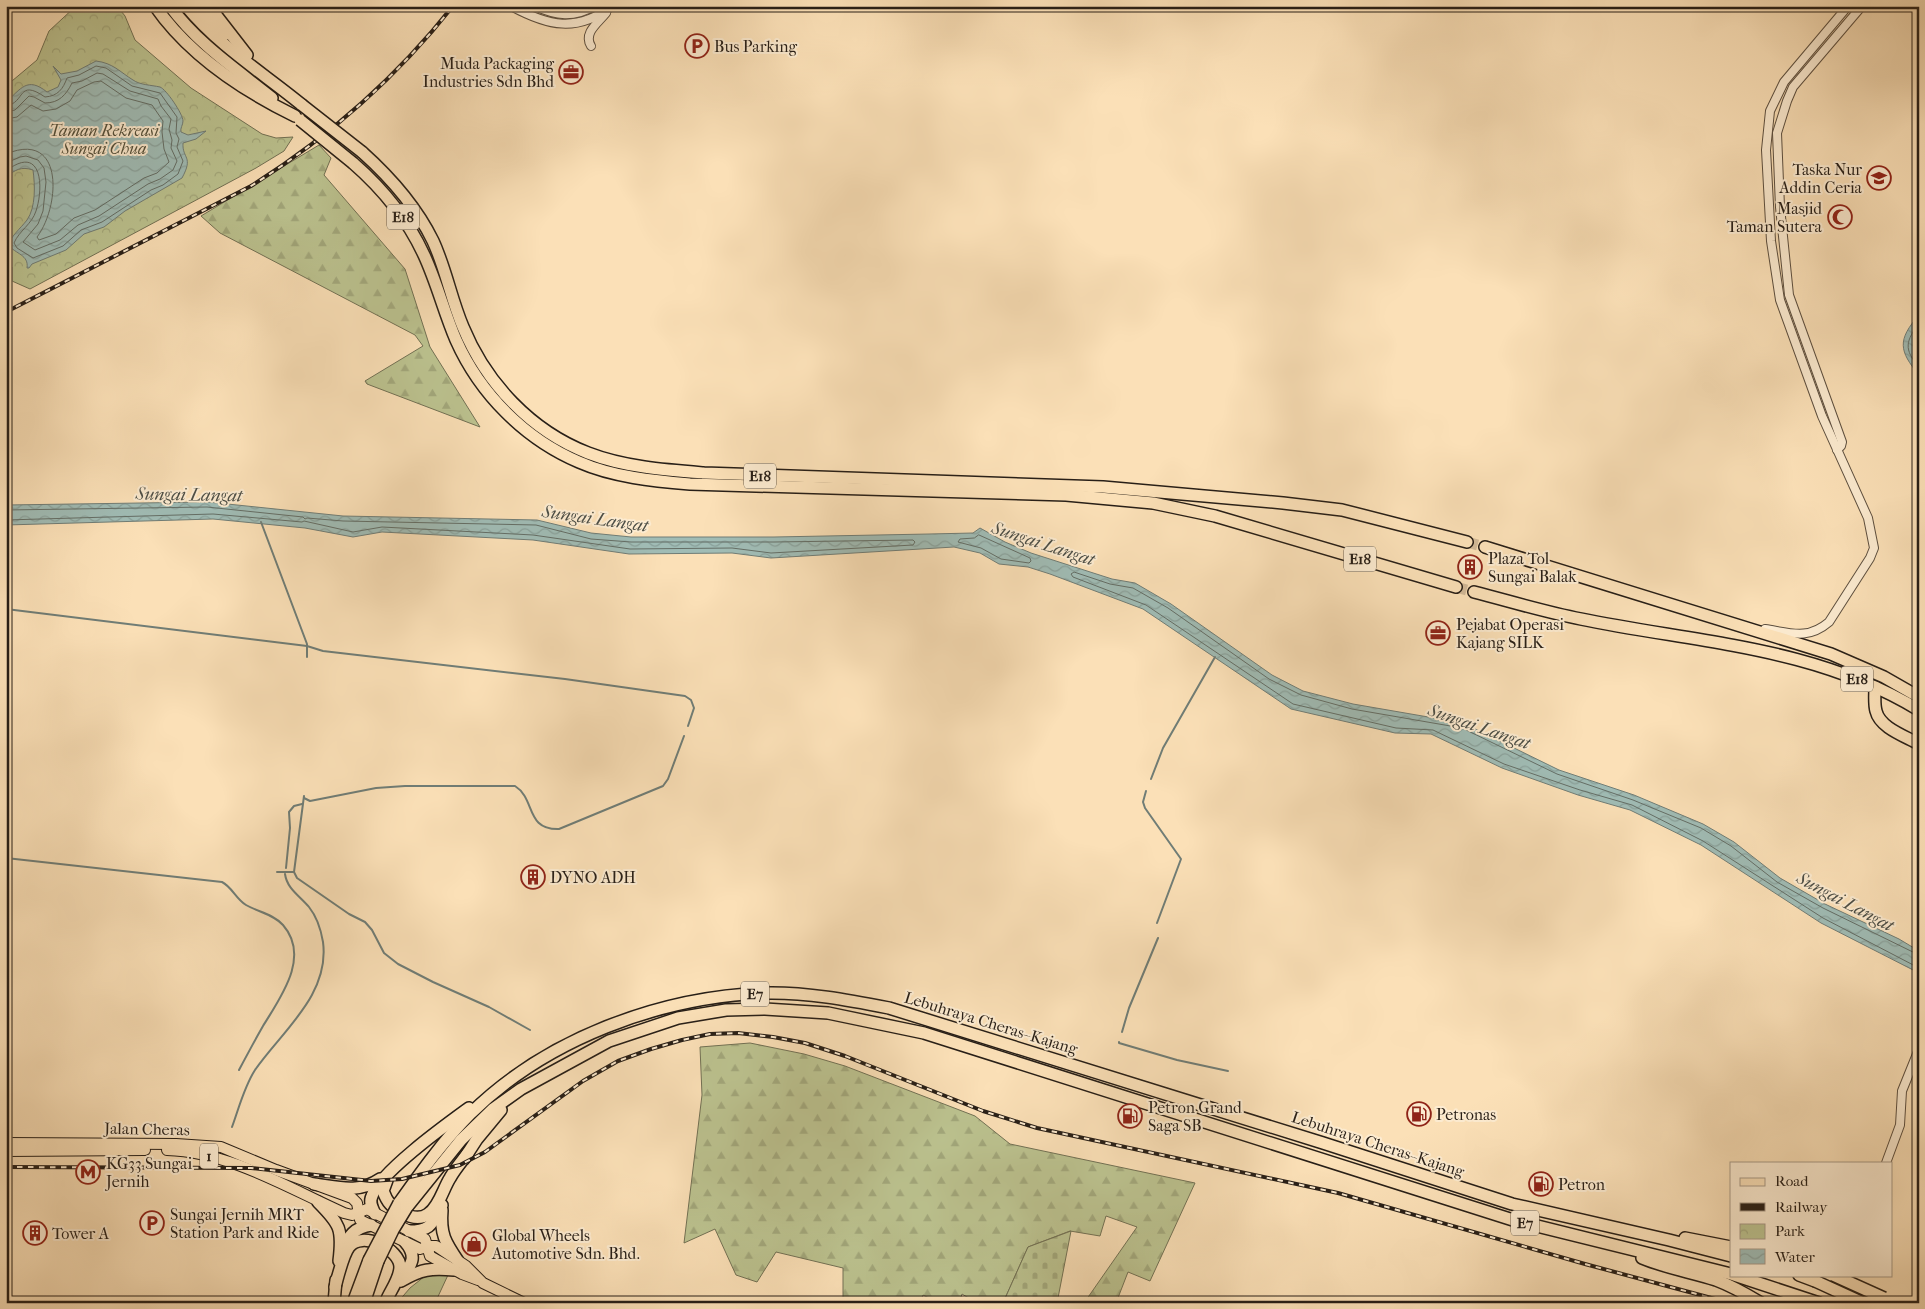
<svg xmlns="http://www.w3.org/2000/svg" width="1925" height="1309" font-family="'IM FELL French Canon',serif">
  <defs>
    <pattern id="forest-firs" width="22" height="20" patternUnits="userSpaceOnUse" patternTransform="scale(1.25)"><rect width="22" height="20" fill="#bcc390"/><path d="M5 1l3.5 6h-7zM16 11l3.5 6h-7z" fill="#a2a77b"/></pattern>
    <pattern id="cemetery-stones" width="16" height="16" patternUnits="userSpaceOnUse" patternTransform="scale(1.25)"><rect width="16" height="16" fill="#bcc390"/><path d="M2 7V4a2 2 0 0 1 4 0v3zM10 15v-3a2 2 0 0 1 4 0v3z" fill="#a2a77b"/></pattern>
    <pattern id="park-crowns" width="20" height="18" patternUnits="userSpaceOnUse" patternTransform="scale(1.25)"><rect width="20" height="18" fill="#bcc390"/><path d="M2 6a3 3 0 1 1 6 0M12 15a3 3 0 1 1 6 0" fill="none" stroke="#a2a77b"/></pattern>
    <pattern id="water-waves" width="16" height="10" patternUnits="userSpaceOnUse" patternTransform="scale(1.25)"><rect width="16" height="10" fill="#a0bcb5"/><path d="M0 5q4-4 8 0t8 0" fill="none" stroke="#8aa19b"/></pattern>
  </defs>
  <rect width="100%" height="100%" fill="#fbe0b7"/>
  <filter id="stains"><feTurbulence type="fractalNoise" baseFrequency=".004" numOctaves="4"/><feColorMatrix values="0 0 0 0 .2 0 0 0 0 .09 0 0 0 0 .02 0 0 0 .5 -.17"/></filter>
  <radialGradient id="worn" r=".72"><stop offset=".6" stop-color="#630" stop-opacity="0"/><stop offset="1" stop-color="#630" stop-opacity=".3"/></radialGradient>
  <polygon fill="#bcc390" stroke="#727154" points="448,1275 435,1303 397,1303 410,1288 425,1276"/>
  <g fill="url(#forest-firs)" stroke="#727154">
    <polygon points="319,145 331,158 324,175 405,269 430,347 480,427 367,384 365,381 423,346 415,335 220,233 201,216"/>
    <polygon points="750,1043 804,1054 845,1066 975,1116 1010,1144 1195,1183 1150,1281 1128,1272 1116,1303 1084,1303 1137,1227 1106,1216 1100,1236 1070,1231 1028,1247 1003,1303 977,1303 962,1294 959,1303 939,1303 923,1295 920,1303 843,1303 843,1268 776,1252 757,1282 736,1275 715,1229 684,1243 702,1095 700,1047"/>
  </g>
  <polygon fill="url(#cemetery-stones)" stroke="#727154" points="1071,1231 1058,1298 1067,1303 1003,1303 1028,1247"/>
  <polygon fill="url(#park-crowns)" stroke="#727154" points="76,6 117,6 125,16 135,40 191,88 262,134 276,138 293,137 284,151 256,168 30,289 12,281 12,267 6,262 6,86 37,60 49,31"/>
  <g fill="url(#water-waves)" stroke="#707d76">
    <path d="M96 61C113 63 120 72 133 80 140 85 151 85 160 87 166 89 183 114 183 121 183 125 180 128 181 132L188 135 206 131 196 139 183 143C182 159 194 156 182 178L125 211 104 227 84 234 66 250 32 264 29 268H27C29 255 16 254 8 245 12 235 20 229 27 220 36 207 35 185 33 170 21 166 15 170 6 177V102C21 89 27 76 47 92L58 87 61 80 53 66 61 74 77 71Z"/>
    <path d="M1919 315V375C1899 351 1897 340 1919 315Z"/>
    <polygon points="208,502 343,516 537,520 591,533 631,537 774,537 929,534 973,533 980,528 1005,542 1031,553 1112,579 1135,583 1171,604 1272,675 1303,691 1353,704 1463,723 1559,770 1634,795 1703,824 1734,842 1780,878 1825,904 1899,939 1919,951 1919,973 1821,923 1701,845 1630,810 1578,795 1502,768 1431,734 1395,733 1291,709 1143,609 1050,574 1028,567 999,564 980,553 954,547 771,558 732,553 629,554 533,540 382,532 353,537 305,528 213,519 6,525 6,505"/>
  </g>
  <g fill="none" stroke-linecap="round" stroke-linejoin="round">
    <g stroke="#646e66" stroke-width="1">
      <path d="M6 106C26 103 17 78 45 97 58 96 63 89 67 78L79 75 96 66 106 68 132 86 160 93 177 117 176 133 179 139 177 147 183 161 178 174 163 185 151 190 102 222 81 230 63 246 33 258 17 248 14 243C19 231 32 224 36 211 44 187 42 143 6 171"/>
      <path d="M6 112 15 110 29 96 34 97 45 103C59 103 66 95 72 83L82 81 97 73 103 74 130 91 158 99 161 106 171 119 169 129 172 140 171 148 177 161 173 170 160 179 148 184 99 216 78 225 60 240 35 250 23 242 38 224 43 211 46 182 44 168 38 160 26 156 20 157 6 163"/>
      <path d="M6 119 17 117 31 105 43 111 56 109 70 101 77 90 94 82 101 81 126 98 152 105 163 121 162 132 164 149 169 162 157 173 144 178 95 210 74 218 56 234 39 240 37 237C60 207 65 129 6 154"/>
      <path d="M1919 323C1906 341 1903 349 1919 367"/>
      <polyline points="6,510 207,507 303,517 305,519 307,518 343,521 536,525 591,539 631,542 774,542 913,540 915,542 913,545 771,553 732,548 630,549 533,535 382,527 353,532 304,521 302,522 213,514 6,520"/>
      <polygon points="979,535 1030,558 1031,561 1029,563 1001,559 981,548 958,542 960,539 974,538"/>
      <polyline points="1919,955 1823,908 1777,882 1731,846 1701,828 1633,800 1557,774 1462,728 1352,709 1301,695 1269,679 1168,608 1133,588 1110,584 1074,572 1071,574 1073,577 1146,605 1293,704 1396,728 1433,730 1504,764 1580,790 1632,805 1703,841 1823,918 1919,968"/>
    </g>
    <g stroke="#707d76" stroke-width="2">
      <polyline points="261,522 307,644 307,657"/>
      <polyline points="6,609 307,646 323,651 565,679 685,696 691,700 694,708 688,726"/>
      <polyline points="1151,779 1163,748 1215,657"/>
      <polyline points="1146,791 1143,802 1145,808 1181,859 1157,923"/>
      <polyline points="304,796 294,872 297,878 349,914 365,922 372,930 384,953 398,964 433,982 489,1007 530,1030"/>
      <path d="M304 798 310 801 376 788 405 786H515C536 799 525 830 559 829L663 786 668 779 684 736"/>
      <path d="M6 858 222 882C232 887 236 899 246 905 258 912 273 914 283 925 311 957 280 998 263 1026 255 1040 247 1055 239 1070"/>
      <polyline points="286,868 290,828 289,812 294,806 302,804"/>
      <polyline points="277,872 294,872"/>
      <polyline points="1122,1032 1129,1008 1158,938"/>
      <polyline points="1119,1042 1119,1043 1177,1060 1228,1071"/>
      <path d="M232 1127C239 1108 244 1087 255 1070 282 1031 330 995 323 942 321 930 317 917 309 907 300 896 287 889 285 874"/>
    </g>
    <g stroke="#d1b997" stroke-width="11" stroke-dasharray="11 5.5" stroke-linecap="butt">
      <polyline points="1467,542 1485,547"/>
      <polyline points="1456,587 1474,592"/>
    </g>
    <g stroke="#5d4f3f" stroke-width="10">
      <g id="tertiary">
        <path d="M511 6C548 26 577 33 612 6"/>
        <path d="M535 6C556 16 574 18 594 6"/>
        <path d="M591 46C583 33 598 23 606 13"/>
        <polyline points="1837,450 1841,446 1842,442 1789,295 1780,207 1777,133 1787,101 1793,87 1862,6"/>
        <path d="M1765 629C1791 633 1808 640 1829 622L1870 558 1874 548 1868 518 1822 416 1780 300 1771 241 1766 150 1770 111 1784 82 1848 6"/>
        <polyline points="1886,1163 1900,1125 1902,1091 1919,1049"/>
        <polyline points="1840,1303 1849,1275"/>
      </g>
    </g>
    <g stroke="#281f17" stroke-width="12">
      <g id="primary">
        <polyline points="6,1143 176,1144 221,1147 276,1170 352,1198 357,1203 360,1220 420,1249 431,1246 436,1246 466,1266 483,1283 524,1303"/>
        <path d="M167 1150C230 1152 288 1188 344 1213L352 1215 367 1209 425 1239 430 1256 462 1274 478 1280"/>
        <polyline points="6,1151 145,1150"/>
      </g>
    </g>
    <g stroke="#281f17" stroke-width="14">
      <g id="motorway">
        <path d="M155 6C189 55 242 90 295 116"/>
        <path d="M170 6C198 44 236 69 272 98"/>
        <path d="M186 6C219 46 263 73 302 105"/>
        <polyline points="199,6 224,35"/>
        <polyline points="209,6 247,55"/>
        <path d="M362 152C391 178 416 206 433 241 446 269 451 299 463 327 486 383 531 431 588 453 624 467 665 470 704 473L1103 487 1283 503 1342 510 1467 542"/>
        <path d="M353 163C384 190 407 218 424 255 437 283 444 312 456 340 480 394 525 439 579 462 613 477 654 481 690 484L1066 495 1153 503 1215 516 1456 587"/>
        <polyline points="1485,547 1831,654 1884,677 1919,697"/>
        <path d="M1474 592C1509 601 1545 612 1581 619 1697 643 1814 646 1919 710"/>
        <path d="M1875 687C1875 695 1874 704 1876 711 1880 728 1905 736 1919 744"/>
        <polyline points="464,1159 477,1139 501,1110"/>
        <path d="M387 1180 383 1191C387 1202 392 1208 402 1213 410 1217 420 1220 428 1214 439 1207 443 1189 450 1178 455 1169 462 1161 468 1153"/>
        <path d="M314 1184C338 1187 358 1194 380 1179"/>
        <path d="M318 1202C340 1224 343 1229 339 1261"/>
        <path d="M399 1203C421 1172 443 1141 470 1114 546 1039 659 997 765 993 806 992 848 1000 889 1008L1323 1143 1512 1204 1669 1240 1731 1256"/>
        <polyline points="407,1207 461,1140 493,1109 521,1089 609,1041 678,1018 726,1010 765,1009 828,1013 924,1033 1513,1220 1731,1274"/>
        <path d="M442 1210C440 1234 445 1242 458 1261"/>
        <path d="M375 1214C372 1207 369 1202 372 1196 380 1172 447 1124 469 1108"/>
        <path d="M409 1231C432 1231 432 1223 442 1205"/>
        <polyline points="1685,1238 1731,1247"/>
        <path d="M342 1251C349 1235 354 1228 371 1225"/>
        <path d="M1642 1258C1666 1268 1691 1272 1716 1280 1732 1286 1746 1294 1761 1303"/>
        <polyline points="1734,1275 1819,1303"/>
        <polyline points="1799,1275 1815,1281"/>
        <path d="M400 1281C410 1266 419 1258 405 1242"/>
        <path d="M401 1281C421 1269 431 1268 454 1270"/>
        <path d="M335 1287C338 1276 343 1255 349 1247 362 1230 400 1249 400 1267 400 1278 391 1290 387 1299"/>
        <polyline points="334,1303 336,1280"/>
        <polyline points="353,1303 369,1260"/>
        <polyline points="364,1303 378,1261"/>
      </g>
    </g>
    <use href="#tertiary" stroke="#fcebd0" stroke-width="8"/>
    <use href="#primary" stroke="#fbe0b7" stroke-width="10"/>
    <use href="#motorway" stroke="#fbe0b7" stroke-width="11"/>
    <g stroke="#281f17" stroke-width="4">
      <g id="rail">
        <path d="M6 312 251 186C329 137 396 78 453 6"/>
        <polyline points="6,1167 251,1168 371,1181 402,1179 460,1165 485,1152 583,1081 618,1061 651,1049 682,1040 710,1034 738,1033 773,1037 805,1043 845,1056 983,1111 1037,1128 1338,1193 1585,1264 1730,1303"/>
      </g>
    </g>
    <use href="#rail" stroke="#fcebd0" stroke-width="2" stroke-dasharray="5.5" stroke-linecap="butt"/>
    <g stroke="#281f17" stroke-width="14" stroke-linecap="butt">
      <g id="motorway-bridge">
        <polyline points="302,105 362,152"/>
        <polyline points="300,120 353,163"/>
        <polyline points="369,1260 399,1203"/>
        <polyline points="378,1261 393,1230 407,1207"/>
        <polyline points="1833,1275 1884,1298"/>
        <polyline points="1815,1281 1863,1303"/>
      </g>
    </g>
    <use href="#motorway-bridge" stroke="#fbe0b7" stroke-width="11"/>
  </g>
  <defs>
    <g id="parking-ring" transform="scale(1.25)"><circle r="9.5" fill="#fcebd0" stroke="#8f2418" stroke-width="1.5"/><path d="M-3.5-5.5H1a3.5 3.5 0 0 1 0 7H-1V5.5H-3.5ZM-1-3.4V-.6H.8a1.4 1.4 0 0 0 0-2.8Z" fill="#8f2418"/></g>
    <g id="office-ring" transform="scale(1.25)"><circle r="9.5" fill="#fcebd0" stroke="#8f2418" stroke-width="1.5"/><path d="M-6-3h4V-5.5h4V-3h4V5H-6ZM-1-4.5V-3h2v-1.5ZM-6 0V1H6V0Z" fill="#8f2418"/></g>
    <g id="school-ring" transform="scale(1.25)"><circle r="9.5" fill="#fcebd0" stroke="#8f2418" stroke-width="1.5"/><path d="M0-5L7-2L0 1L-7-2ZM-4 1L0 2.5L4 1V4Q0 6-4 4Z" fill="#8f2418"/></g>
    <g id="mosque-ring" transform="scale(1.25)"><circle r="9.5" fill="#fcebd0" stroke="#8f2418" stroke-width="1.5"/><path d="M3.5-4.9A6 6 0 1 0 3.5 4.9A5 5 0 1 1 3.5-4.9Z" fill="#8f2418"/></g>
    <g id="building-ring" transform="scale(1.25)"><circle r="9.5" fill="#fcebd0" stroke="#8f2418" stroke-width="1.5"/><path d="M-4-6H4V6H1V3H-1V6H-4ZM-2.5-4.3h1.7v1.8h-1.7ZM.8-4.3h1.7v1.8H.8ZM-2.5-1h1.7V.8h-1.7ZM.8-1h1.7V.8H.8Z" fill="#8f2418"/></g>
    <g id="fuel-ring" transform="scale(1.25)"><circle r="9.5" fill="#fcebd0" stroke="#8f2418" stroke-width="1.5"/><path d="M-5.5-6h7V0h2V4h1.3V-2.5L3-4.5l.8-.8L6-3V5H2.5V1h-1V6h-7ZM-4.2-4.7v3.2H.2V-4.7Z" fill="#8f2418"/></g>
    <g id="metro-ring" transform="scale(1.25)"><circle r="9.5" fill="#fcebd0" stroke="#8f2418" stroke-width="1.5"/><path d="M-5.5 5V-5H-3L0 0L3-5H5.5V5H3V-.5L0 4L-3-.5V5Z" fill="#8f2418"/></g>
    <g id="shop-ring" transform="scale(1.25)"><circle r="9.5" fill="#fcebd0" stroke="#8f2418" stroke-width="1.5"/><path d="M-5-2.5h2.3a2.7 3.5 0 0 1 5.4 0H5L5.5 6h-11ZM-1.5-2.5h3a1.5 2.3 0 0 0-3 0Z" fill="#8f2418"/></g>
  </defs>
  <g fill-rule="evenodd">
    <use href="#parking-ring" x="697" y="46"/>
    <use href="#office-ring" x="571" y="72"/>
    <use href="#school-ring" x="1879" y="178"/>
    <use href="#mosque-ring" x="1840" y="217"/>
    <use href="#building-ring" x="1470" y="567"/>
    <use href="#office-ring" x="1438" y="633"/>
    <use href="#building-ring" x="533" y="877"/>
    <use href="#fuel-ring" x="1419" y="1114"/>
    <use href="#fuel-ring" x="1130" y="1116"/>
    <use href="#metro-ring" x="88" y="1172"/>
    <use href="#fuel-ring" x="1541" y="1184"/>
    <use href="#parking-ring" x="152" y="1223"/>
    <use href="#building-ring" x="35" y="1233"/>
    <use href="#shop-ring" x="474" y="1244"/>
  </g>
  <g text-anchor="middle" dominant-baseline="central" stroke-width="4" stroke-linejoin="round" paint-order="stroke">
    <g fill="#fcebd0" stroke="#685c4e" stroke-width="1">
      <rect x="387" y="204.5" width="32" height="25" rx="4"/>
      <rect x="744" y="463.5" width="32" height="25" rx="4"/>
      <rect x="1344" y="546.5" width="32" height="25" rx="4"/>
      <rect x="1841" y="666.5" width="32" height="25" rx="4"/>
      <rect x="741" y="981.5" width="28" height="25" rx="4"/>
      <rect x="200" y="1143.5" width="18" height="25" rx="4"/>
      <rect x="1511" y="1210.5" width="28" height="25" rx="4"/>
    </g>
    <g font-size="15" font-weight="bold" fill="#281f17">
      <text x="403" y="217">E18</text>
      <text x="760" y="476">E18</text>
      <text x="1360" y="559">E18</text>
      <text x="1857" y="679">E18</text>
      <text x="755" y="994">E7</text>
      <text x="209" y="1156">1</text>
      <text x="1525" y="1223">E7</text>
    </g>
    <g font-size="16" fill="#281f17" stroke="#fcebd0" text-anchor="start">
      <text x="714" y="46">Bus Parking</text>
      <text x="554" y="63" text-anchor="end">Muda Packaging<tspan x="554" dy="18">Industries Sdn Bhd</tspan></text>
      <text x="1862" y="169" text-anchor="end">Taska Nur<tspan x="1862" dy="18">Addin Ceria</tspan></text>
      <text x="1822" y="208" text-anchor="end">Masjid<tspan x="1822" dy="18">Taman Sutera</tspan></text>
      <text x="1488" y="558">Plaza Tol<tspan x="1488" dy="18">Sungai Balak</tspan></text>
      <text x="1456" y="624">Pejabat Operasi<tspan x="1456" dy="18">Kajang SILK</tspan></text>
      <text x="550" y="877">DYNO ADH</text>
      <text x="1148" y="1107">Petron Grand<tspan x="1148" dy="18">Saga SB</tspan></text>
      <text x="1436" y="1114">Petronas</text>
      <text x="106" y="1163">KG33 Sungai<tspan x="106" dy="18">Jernih</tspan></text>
      <text x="1558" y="1184">Petron</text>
      <text x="170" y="1214">Sungai Jernih MRT<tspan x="170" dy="18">Station Park and Ride</tspan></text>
      <text x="52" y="1233">Tower A</text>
      <text x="492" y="1235">Global Wheels<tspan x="492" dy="18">Automotive Sdn. Bhd.</tspan></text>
    </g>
    <g font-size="16" font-style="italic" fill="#54503b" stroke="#fcebd0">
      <text x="104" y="130">Taman Rekreasi<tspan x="104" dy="18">Sungai Chua</tspan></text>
    </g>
    <g font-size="16" fill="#281f17" stroke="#fcebd0">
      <text transform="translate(991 1023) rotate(17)">Lebuhraya Cheras–Kajang</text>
      <text transform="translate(147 1129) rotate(1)">Jalan Cheras</text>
      <text transform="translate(1378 1144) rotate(18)">Lebuhraya Cheras–Kajang</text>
    </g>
    <g font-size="18" font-style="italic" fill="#4c4e46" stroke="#fcebd0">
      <text transform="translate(189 495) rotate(1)">Sungai Langat</text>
      <text transform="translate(595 519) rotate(8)">Sungai Langat</text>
      <text transform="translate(1043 544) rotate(18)">Sungai Langat</text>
      <text transform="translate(1479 727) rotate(19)">Sungai Langat</text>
      <text transform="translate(1845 902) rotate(28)">Sungai Langat</text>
    </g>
  </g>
  <rect width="1925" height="1309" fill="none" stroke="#fbe0b7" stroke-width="25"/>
  <rect x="8" y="8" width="1910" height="1294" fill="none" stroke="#281f17" stroke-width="2.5"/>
  <rect x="12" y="12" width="1900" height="1284" fill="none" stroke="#281f17"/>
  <rect x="1730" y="1162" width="162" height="115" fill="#fcebd0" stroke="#a79986"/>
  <rect x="1740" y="1178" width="25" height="8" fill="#fbe0b7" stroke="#a79986"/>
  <text x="1775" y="1186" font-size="15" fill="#281f17">Road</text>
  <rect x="1740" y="1203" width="25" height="8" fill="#281f17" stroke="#a79986"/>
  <text x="1775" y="1212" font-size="15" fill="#281f17">Railway</text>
  <rect x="1740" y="1224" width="25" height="15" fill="url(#park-crowns)" stroke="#a79986"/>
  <text x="1775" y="1236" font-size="15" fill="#281f17">Park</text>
  <rect x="1740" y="1249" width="25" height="15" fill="url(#water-waves)" stroke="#a79986"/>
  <text x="1775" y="1262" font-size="15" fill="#281f17">Water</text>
  <rect width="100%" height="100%" filter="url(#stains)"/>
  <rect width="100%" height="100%" fill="url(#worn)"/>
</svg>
